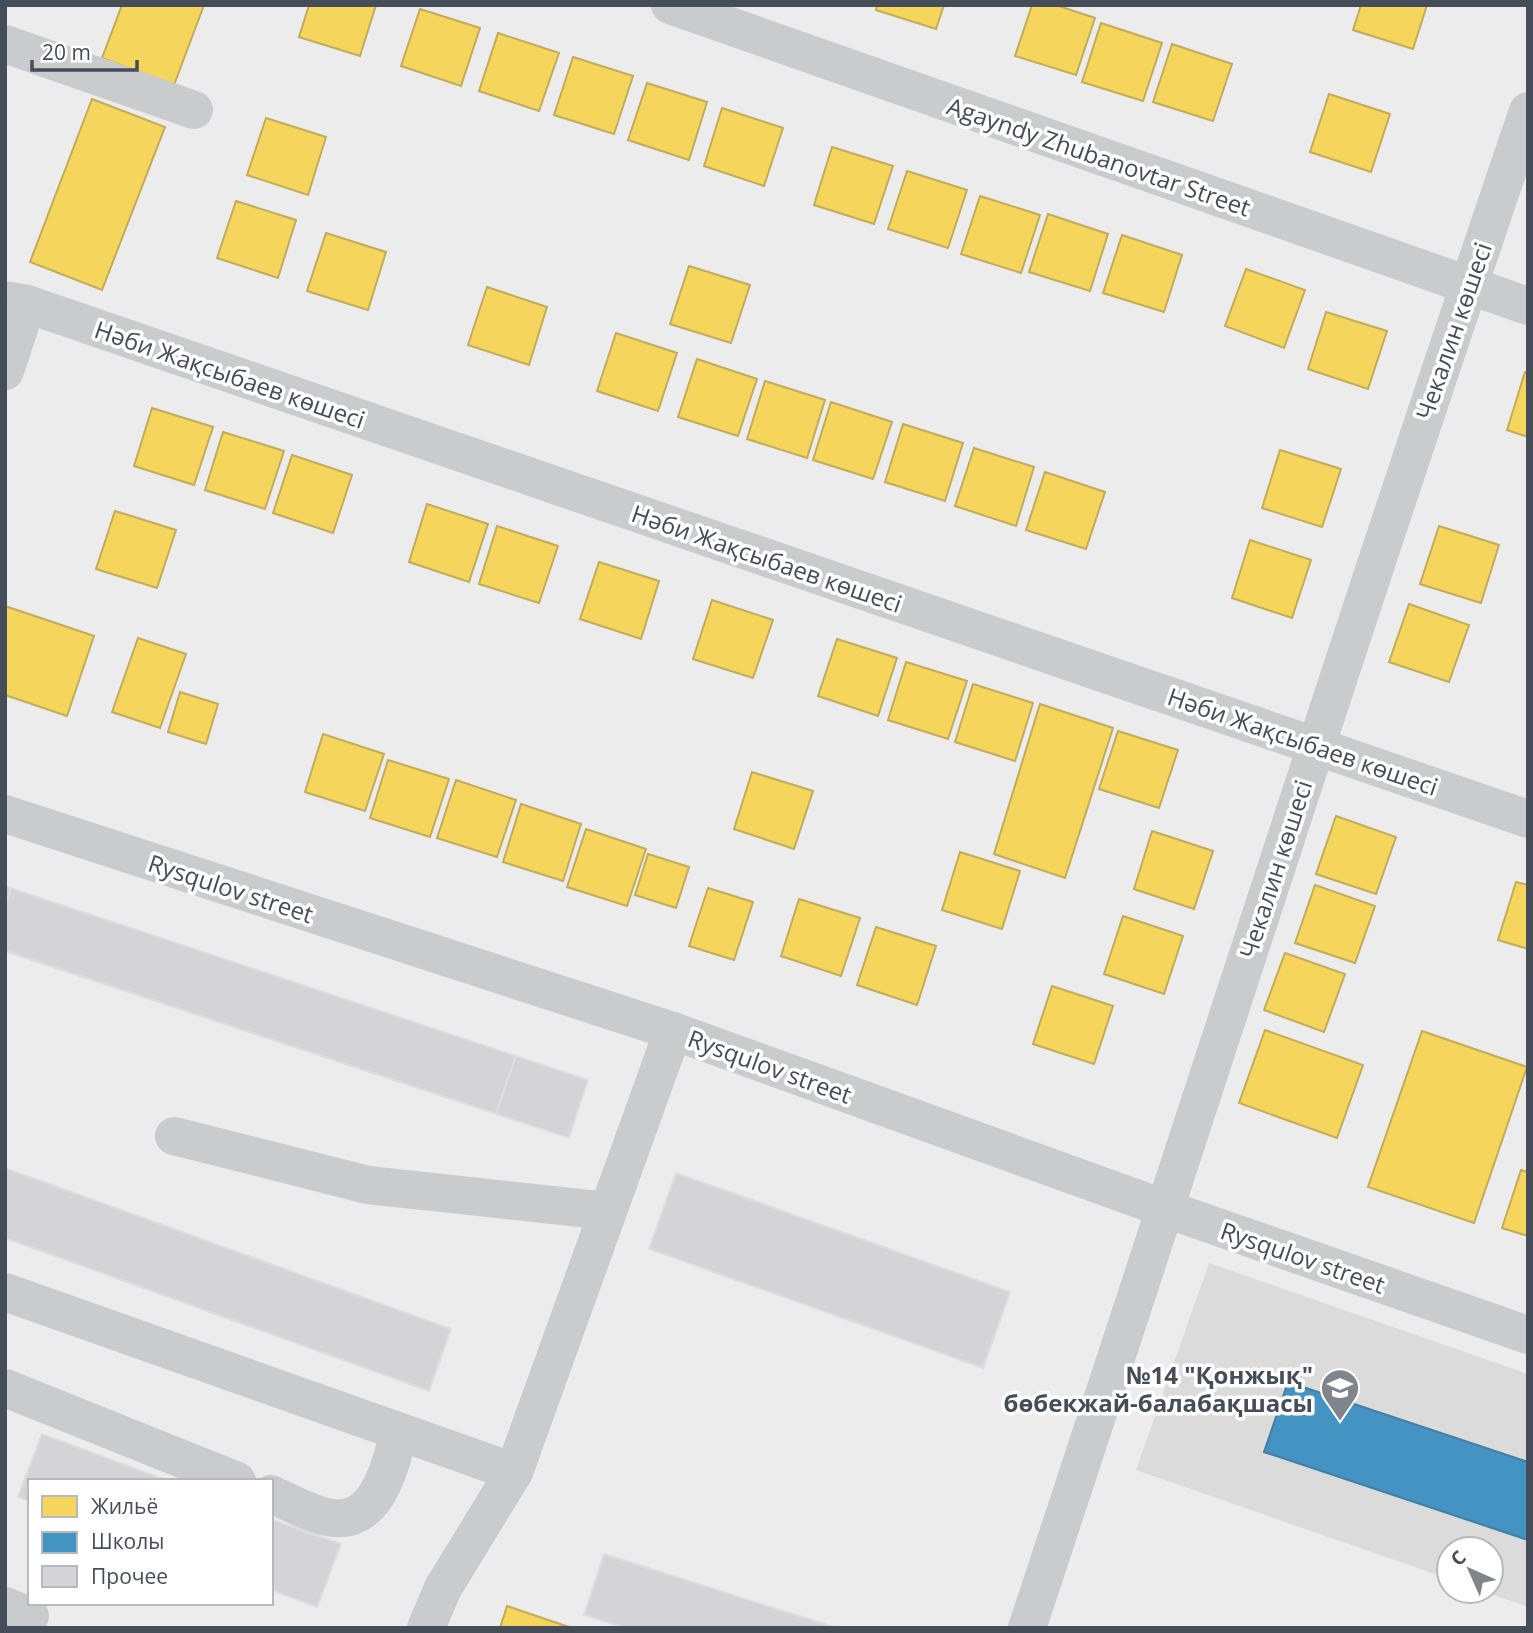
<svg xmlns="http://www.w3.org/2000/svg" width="1533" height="1633" font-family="'Open Sans',sans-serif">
  <rect width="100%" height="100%" fill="#edecec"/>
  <polygon fill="#dbdbdc" points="1209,1263 1528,1374 1528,1607 1482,1591 1491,1591 1491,1549 1449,1549 1449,1579 1136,1470"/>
  <g fill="#f6d55c" stroke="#c1ac5b" stroke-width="2">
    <polygon points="122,5 204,5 174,85 102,58"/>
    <polygon points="309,5 376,5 360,56 299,37"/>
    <polygon points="877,5 944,5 936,29 876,10"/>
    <polygon points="1032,5 1056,5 1095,18 1076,75 1015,56"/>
    <polygon points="1361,5 1427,5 1413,49 1353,30"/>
    <polygon points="420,9 480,28 461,86 401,66"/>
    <polygon points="1101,23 1162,43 1143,101 1082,82"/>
    <polygon points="498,33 559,53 539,111 479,91"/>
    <polygon points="1172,44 1232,64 1213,121 1153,102"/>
    <polygon points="573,57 633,76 614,134 554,115"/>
    <polygon points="647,83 707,102 689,160 628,140"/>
    <polygon points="1329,94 1390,114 1371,172 1310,152"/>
    <polygon points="92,99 165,127 102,290 30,262"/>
    <polygon points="722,108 783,128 764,186 704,166"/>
    <polygon points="266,118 326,137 308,195 247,175"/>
    <polygon points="832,147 893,166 874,224 814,205"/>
    <polygon points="907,171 967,190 948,248 888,229"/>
    <polygon points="980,196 1040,215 1021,273 961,254"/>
    <polygon points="236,201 296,220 278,278 217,258"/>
    <polygon points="1048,214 1108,234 1090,291 1029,272"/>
    <polygon points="326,233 386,252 368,310 307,291"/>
    <polygon points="1122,235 1182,255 1164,312 1103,293"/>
    <polygon points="689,266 750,285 731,343 670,324"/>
    <polygon points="1246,269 1305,290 1284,348 1225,326"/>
    <polygon points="487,287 547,307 529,365 468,345"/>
    <polygon points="1326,312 1387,331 1368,389 1308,369"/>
    <polygon points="616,333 677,353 658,411 597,391"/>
    <polygon points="697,359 757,379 738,436 678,417"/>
    <polygon points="1525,372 1528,373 1528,437 1507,430"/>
    <polygon points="765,381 825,400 807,458 747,439"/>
    <polygon points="831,402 892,422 873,479 813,460"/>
    <polygon points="152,408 213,427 194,485 134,466"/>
    <polygon points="903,424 963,443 945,501 885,482"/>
    <polygon points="223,432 284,451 265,509 205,490"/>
    <polygon points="974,448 1034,467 1016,526 955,506"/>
    <polygon points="1280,450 1341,469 1322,527 1262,508"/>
    <polygon points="292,455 352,475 333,533 273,513"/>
    <polygon points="1045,472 1105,492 1086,549 1026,530"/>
    <polygon points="427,504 488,524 469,582 409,562"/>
    <polygon points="115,511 176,530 157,588 96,569"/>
    <polygon points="497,526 558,546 539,603 479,584"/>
    <polygon points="1439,526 1499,545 1481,603 1420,584"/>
    <polygon points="1250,540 1311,560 1292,618 1232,598"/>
    <polygon points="599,562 659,581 641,639 580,619"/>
    <polygon points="712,600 773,620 753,678 693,659"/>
    <polygon points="1409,604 1469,625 1449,682 1389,662"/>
    <polygon points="5,606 94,636 67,716 5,695"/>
    <polygon points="138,638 186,654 160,728 112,712"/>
    <polygon points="837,639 897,658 878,716 818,696"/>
    <polygon points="906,662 967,681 948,739 888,720"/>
    <polygon points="973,684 1033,703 1015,761 955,742"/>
    <polygon points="180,692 218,704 206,744 168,732"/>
    <polygon points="1040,704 1113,728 1065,878 994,854"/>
    <polygon points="1118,731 1178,750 1159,808 1099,789"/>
    <polygon points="323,734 384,754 365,811 305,792"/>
    <polygon points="388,760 449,779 430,837 370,818"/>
    <polygon points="752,772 813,791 794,849 734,829"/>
    <polygon points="456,780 516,800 497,857 437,838"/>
    <polygon points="521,804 581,824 563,881 503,862"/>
    <polygon points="1336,816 1396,837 1376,894 1316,874"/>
    <polygon points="586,829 646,849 627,906 567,887"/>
    <polygon points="1152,831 1213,851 1194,909 1134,889"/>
    <polygon points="960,852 1020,871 1002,929 942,910"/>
    <polygon points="648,854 689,867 676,908 635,895"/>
    <polygon points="1516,882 1528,885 1528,949 1498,940"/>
    <polygon points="1315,885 1375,906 1355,963 1295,943"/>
    <polygon points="708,888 753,902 734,960 689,946"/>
    <polygon points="799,899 860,918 841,976 781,956"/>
    <polygon points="1123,916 1183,936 1164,994 1104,974"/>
    <polygon points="876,927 936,946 917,1005 857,985"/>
    <polygon points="1285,953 1345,974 1324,1032 1264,1010"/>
    <polygon points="1052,986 1113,1006 1094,1064 1033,1044"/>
    <polygon points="1265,1030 1363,1065 1337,1138 1239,1103"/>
    <polygon points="1422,1031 1527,1067 1474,1223 1368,1187"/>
    <polygon points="1521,1170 1528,1172 1528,1236 1502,1228"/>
    <polygon points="507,1606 569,1627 569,1628 500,1628"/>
  </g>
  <polygon fill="#4393c3" stroke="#447ea3" stroke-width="2" points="1288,1382 1528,1462 1528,1540 1264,1452"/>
  <g fill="#d4d4d6" stroke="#dededf" stroke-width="2">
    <polygon points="5,886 11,888 5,907"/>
    <polygon points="11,888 516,1056 496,1114 5,951 5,907"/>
    <polygon points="516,1056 588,1080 569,1138 496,1114"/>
    <polygon points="5,1168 451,1329 429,1391 5,1238"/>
    <polygon points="676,1173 1010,1292 983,1368 649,1249"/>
    <polygon points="42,1434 169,1481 30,1481 30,1501 18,1497"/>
    <polygon points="271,1519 341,1544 317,1607 271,1590"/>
    <polygon points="604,1554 837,1628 625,1628 584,1615"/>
  </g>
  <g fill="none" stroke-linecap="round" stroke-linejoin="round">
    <g stroke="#c9cbcd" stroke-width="38">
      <polyline points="670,5 1528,306"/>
      <polyline points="5,44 194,110"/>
      <polyline points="5,300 27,304 1528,819"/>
      <polyline points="5,371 27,304"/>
      <polyline points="5,814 673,1031 1166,1209 1528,1335"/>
      <polyline points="174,1136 368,1185 607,1211"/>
      <polyline points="5,1292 514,1472"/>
      <polyline points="5,1388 237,1481"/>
      <path d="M271 1494C289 1502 308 1513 327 1517 377 1528 390 1467 399 1432"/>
      <polyline points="5,1606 30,1616"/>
      <polyline points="426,1628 443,1588 514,1472 673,1031"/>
      <path d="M1027 1628C1195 1122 1356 615 1528 111"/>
    </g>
  </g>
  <defs>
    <g id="school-pin" transform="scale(2.0125)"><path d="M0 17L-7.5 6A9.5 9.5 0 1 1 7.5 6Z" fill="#80858c" stroke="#fff"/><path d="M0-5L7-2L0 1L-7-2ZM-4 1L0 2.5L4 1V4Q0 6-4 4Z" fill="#fff"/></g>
  </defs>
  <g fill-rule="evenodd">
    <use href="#school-pin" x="1340" y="1388"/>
  </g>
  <g text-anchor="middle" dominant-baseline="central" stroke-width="7" stroke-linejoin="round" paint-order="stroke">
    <g font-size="24" fill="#454d58" stroke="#fff">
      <text transform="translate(1099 156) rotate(19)">Agayndy Zhubanovtar Street</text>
      <text transform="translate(1453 331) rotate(-71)">Чекалин көшесі</text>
      <text transform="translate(230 374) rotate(19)">Нәби Жақсыбаев көшесі</text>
      <text transform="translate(767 558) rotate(19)">Нәби Жақсыбаев көшесі</text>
      <text transform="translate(1303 741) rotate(19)">Нәби Жақсыбаев көшесі</text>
      <text transform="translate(1275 869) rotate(-72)">Чекалин көшесі</text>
      <text transform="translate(231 888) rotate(18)">Rysqulov street</text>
      <text transform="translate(770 1066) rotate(20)">Rysqulov street</text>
      <text transform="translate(1303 1257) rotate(19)">Rysqulov street</text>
    </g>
    <g font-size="24" font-weight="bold" fill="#454d58" stroke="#fff" text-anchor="end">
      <text x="1313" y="1374">№14 "Қонжық"<tspan x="1313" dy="28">бөбекжай-балабақшасы</tspan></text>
    </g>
  </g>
  <rect width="1533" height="1633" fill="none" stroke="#454d58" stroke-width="14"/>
  <rect x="28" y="1479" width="245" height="126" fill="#ffffff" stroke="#b5b8bc" stroke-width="2"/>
  <rect x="42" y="1496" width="35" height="21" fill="#f6d55c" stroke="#b5b8bc" stroke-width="2"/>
  <text x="91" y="1514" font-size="21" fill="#454d58">Жильё</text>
  <rect x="42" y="1532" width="35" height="21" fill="#4393c3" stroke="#b5b8bc" stroke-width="2"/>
  <text x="91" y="1549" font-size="21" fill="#454d58">Школы</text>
  <rect x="42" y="1566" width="35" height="21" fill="#d4d4d6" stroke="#b5b8bc" stroke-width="2"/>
  <text x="91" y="1584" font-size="21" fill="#454d58">Прочее</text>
  <g transform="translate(1470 1570) rotate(315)"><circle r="33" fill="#ffffff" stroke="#b5b8bc" stroke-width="2"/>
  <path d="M0-5L12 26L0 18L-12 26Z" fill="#80858c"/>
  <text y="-10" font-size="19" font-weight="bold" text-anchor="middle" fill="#454d58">С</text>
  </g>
  <path d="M32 60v10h105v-10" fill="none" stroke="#454d58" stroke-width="3.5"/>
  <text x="42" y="60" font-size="21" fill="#454d58" stroke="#ffffff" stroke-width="5" paint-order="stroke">20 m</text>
</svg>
